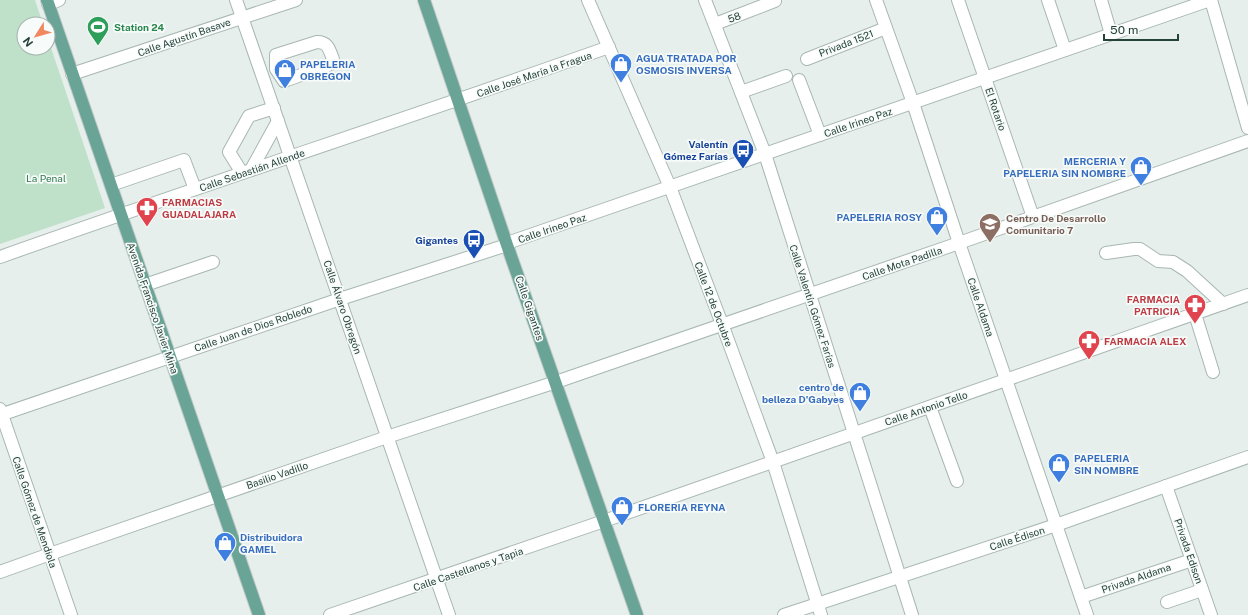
<svg xmlns="http://www.w3.org/2000/svg" width="1248" height="615" font-family="'Public Sans',sans-serif">
  <rect width="100%" height="100%" fill="#e6efeb"/>
  <polygon fill="#bfe0c9" points="0,0 35,0 43,24 24,24 24,48 48,48 48,39 105,208 0,244"/>
  <g fill="none" stroke-linecap="round" stroke-linejoin="round">
    <g stroke="#a8b7b2" stroke-width="14">
      <g id="minor">
        <polyline points="236,0 449,615"/>
        <polyline points="588,0 670,187 722,324 773,462 821,615"/>
        <polyline points="705,0 765,154 912,615"/>
        <polyline points="876,0 913,103 959,243 1087,615"/>
        <polyline points="958,0 1033,217"/>
        <polyline points="1048,0 1065,50"/>
        <polyline points="1101,0 1111,34"/>
        <polyline points="1211,0 1248,128"/>
        <polyline points="48,4 59,0"/>
        <polyline points="715,24 775,1"/>
        <path d="M317 42C328 42 329 49 333 59L331 63 327 66 284 81 276 69V55Z"/>
        <polyline points="807,59 886,28"/>
        <polyline points="72,74 296,0"/>
        <polyline points="799,80 820,135"/>
        <polyline points="741,92 786,76"/>
        <polyline points="251,170 278,121"/>
        <polyline points="242,173 229,152 249,116 274,108"/>
        <polyline points="111,185 184,160 195,189"/>
        <polyline points="1106,253 1134,249 1140,249 1158,261 1173,262 1187,271 1223,304"/>
        <path d="M0 257C202 185 406 119 609 47"/>
        <polyline points="145,285 213,262"/>
        <polyline points="1195,314 1213,372"/>
        <polyline points="930,407 957,481"/>
        <polyline points="0,409 71,615"/>
        <polyline points="0,415 340,299 507,245 513,241 1210,0"/>
        <polyline points="1166,486 1211,615"/>
        <polyline points="0,572 50,554 387,437 556,382 959,243 1248,141"/>
        <polyline points="1081,597 1192,560"/>
        <polyline points="1167,602 1202,590"/>
        <polyline points="330,615 604,521 1248,295"/>
        <polyline points="784,615 1056,525 1248,457"/>
      </g>
    </g>
    <g stroke="#c2cac8" stroke-width="14">
      <g id="major">
        <polyline points="47,0 259,615"/>
        <polyline points="424,0 507,245 637,615"/>
      </g>
    </g>
    <use href="#minor" stroke="#fff" stroke-width="12"/>
    <use href="#major" stroke="#6aa497" stroke-width="12"/>
  </g>
  <defs>
    <g id="stadium-pin" transform="scale(1.15)"><path d="M0 17L-7.5 6A9.5 9.5 0 1 1 7.5 6Z" fill="#2e9e5b" stroke="#f7fbf9"/><path d="M0-5a6.5 5 0 1 0 0 10a6.5 5 0 1 0 0-10ZM-3.5-1.8h7v3.6h-7Z" fill="#fff"/></g>
    <g id="shop-pin" transform="scale(1.15)"><path d="M0 17L-7.5 6A9.5 9.5 0 1 1 7.5 6Z" fill="#3f7fe0" stroke="#f7fbf9"/><path d="M-5-2.5h2.3a2.7 3.5 0 0 1 5.4 0H5L5.5 6h-11ZM-1.5-2.5h3a1.5 2.3 0 0 0-3 0Z" fill="#fff"/></g>
    <g id="bus-pin" transform="scale(1.15)"><path d="M0 17L-7.5 6A9.5 9.5 0 1 1 7.5 6Z" fill="#1a4fb4" stroke="#f7fbf9"/><path d="M-5-6H5V4H4V6H2V4H-2V6H-4V4H-5ZM-3.5-4V0h7V-4ZM-3.5 1.2v1.5H-2V1.2ZM2 1.2v1.5H3.5V1.2Z" fill="#fff"/></g>
    <g id="pharmacy-pin" transform="scale(1.15)"><path d="M0 17L-7.5 6A9.5 9.5 0 1 1 7.5 6Z" fill="#e0444e" stroke="#f7fbf9"/><path d="M-2-6h4v4h4v4h-4v4h-4v-4h-4v-4h4Z" fill="#fff"/></g>
    <g id="school-pin" transform="scale(1.15)"><path d="M0 17L-7.5 6A9.5 9.5 0 1 1 7.5 6Z" fill="#8d6e63" stroke="#f7fbf9"/><path d="M0-5L7-2L0 1L-7-2ZM-4 1L0 2.5L4 1V4Q0 6-4 4Z" fill="#fff"/></g>
  </defs>
  <g fill-rule="evenodd">
    <use href="#stadium-pin" x="98" y="27"/>
    <use href="#shop-pin" x="621" y="64"/>
    <use href="#shop-pin" x="285" y="70"/>
    <use href="#bus-pin" x="743" y="150"/>
    <use href="#shop-pin" x="1141" y="167"/>
    <use href="#pharmacy-pin" x="147" y="208"/>
    <use href="#shop-pin" x="937" y="217"/>
    <use href="#school-pin" x="990" y="224"/>
    <use href="#bus-pin" x="474" y="240"/>
    <use href="#pharmacy-pin" x="1195" y="305"/>
    <use href="#pharmacy-pin" x="1089" y="341"/>
    <use href="#shop-pin" x="860" y="393"/>
    <use href="#shop-pin" x="1059" y="464"/>
    <use href="#shop-pin" x="622" y="507"/>
    <use href="#shop-pin" x="225" y="543"/>
  </g>
  <g text-anchor="middle" dominant-baseline="central" stroke-width="3.5" stroke-linejoin="round" paint-order="stroke">
    <g font-size="10" fill="#24413a" stroke="#f7fbf9">
      <text transform="translate(734 17) rotate(-21)">58</text>
      <text transform="translate(184 37) rotate(-19)">Calle Agustín Basave</text>
      <text transform="translate(846 43) rotate(-21)">Privada 1521</text>
      <text transform="translate(534 74) rotate(-19)">Calle José María la Fragua</text>
      <text transform="translate(996 109) rotate(71)">El Rotario</text>
      <text transform="translate(858 122) rotate(-19)">Calle Irineo Paz</text>
      <text transform="translate(252 170) rotate(-19)">Calle Sebastián Allende</text>
      <text transform="translate(552 228) rotate(-19)">Calle Irineo Paz</text>
      <text transform="translate(902 263) rotate(-19)">Calle Mota Padilla</text>
      <text transform="translate(714 304) rotate(69)">Calle 12 de Octubre</text>
      <text transform="translate(813 306) rotate(72)">Calle Valentín Gómez Farías</text>
      <text transform="translate(343 307) rotate(71)">Calle Álvaro Obregón</text>
      <text transform="translate(981 307) rotate(71)">Calle Aldama</text>
      <text transform="translate(153 308) rotate(71)">Avenida Francisco Javier Mina</text>
      <text transform="translate(530 308) rotate(71)">Calle Gigantes</text>
      <text transform="translate(253 328) rotate(-19)">Calle Juan de Dios Robledo</text>
      <text transform="translate(926 408) rotate(-19)">Calle Antonio Tello</text>
      <text transform="translate(277 475) rotate(-19)">Basilio Vadillo</text>
      <text transform="translate(35 512) rotate(71)">Calle Gómez de Mendiola</text>
      <text transform="translate(1017 538) rotate(-18)">Calle Édison</text>
      <text transform="translate(1189 551) rotate(71)">Privada Edison</text>
      <text transform="translate(468 569) rotate(-19)">Calle Castellanos y Tapia</text>
      <text transform="translate(1136 578) rotate(-19)">Privada Aldama</text>
    </g>
    <g font-size="10" font-weight="bold" fill="#27864d" stroke="#f7fbf9" text-anchor="start">
      <text x="114" y="27">Station 24</text>
    </g>
    <g font-size="10" font-weight="bold" fill="#366cbe" stroke="#f7fbf9" text-anchor="start">
      <text x="636" y="58">AGUA TRATADA POR<tspan x="636" dy="12">OSMOSIS INVERSA</tspan></text>
      <text x="300" y="64">PAPELERIA<tspan x="300" dy="12">OBREGON</tspan></text>
      <text x="1126" y="161" text-anchor="end">MERCERIA Y<tspan x="1126" dy="12">PAPELERIA SIN NOMBRE</tspan></text>
      <text x="922" y="217" text-anchor="end">PAPELERIA ROSY</text>
      <text x="844" y="387" text-anchor="end">centro de<tspan x="844" dy="12">belleza D'Gabyes</tspan></text>
      <text x="1074" y="458">PAPELERIA<tspan x="1074" dy="12">SIN NOMBRE</tspan></text>
      <text x="638" y="507">FLORERIA REYNA</text>
      <text x="240" y="537">Distribuidora<tspan x="240" dy="12">GAMEL</tspan></text>
    </g>
    <g font-size="10" font-weight="bold" fill="#164399" stroke="#f7fbf9" text-anchor="end">
      <text x="728" y="144">Valentín<tspan x="728" dy="12">Gómez Farías</tspan></text>
      <text x="458" y="240">Gigantes</text>
    </g>
    <g font-size="10" fill="#2e794d" stroke="#f7fbf9">
      <text x="46" y="178">La Penal</text>
    </g>
    <g font-size="10" font-weight="bold" fill="#be3a42" stroke="#f7fbf9" text-anchor="start">
      <text x="162" y="202">FARMACIAS<tspan x="162" dy="12">GUADALAJARA</tspan></text>
      <text x="1180" y="299" text-anchor="end">FARMACIA<tspan x="1180" dy="12">PATRICIA</tspan></text>
      <text x="1104" y="341">FARMACIA ALEX</text>
    </g>
    <g font-size="10" font-weight="bold" fill="#785e54" stroke="#f7fbf9" text-anchor="start">
      <text x="1006" y="218">Centro De Desarrollo<tspan x="1006" dy="12">Comunitario 7</tspan></text>
    </g>
  </g>
  <g transform="translate(36 36) rotate(233)"><circle r="19" fill="#f7fbf9" stroke="#a3b1ad"/>
  <path d="M0-3L7 15L0 10L-7 15Z" fill="#f28860"/>
  <text y="-6" font-size="11" font-weight="bold" text-anchor="middle" fill="#24413a">N</text>
  </g>
  <path d="M1104 34v6h74v-6" fill="none" stroke="#24413a" stroke-width="2"/>
  <text x="1110" y="34" font-size="12" fill="#24413a" stroke="#f7fbf9" stroke-width="3" paint-order="stroke">50 m</text>
</svg>
